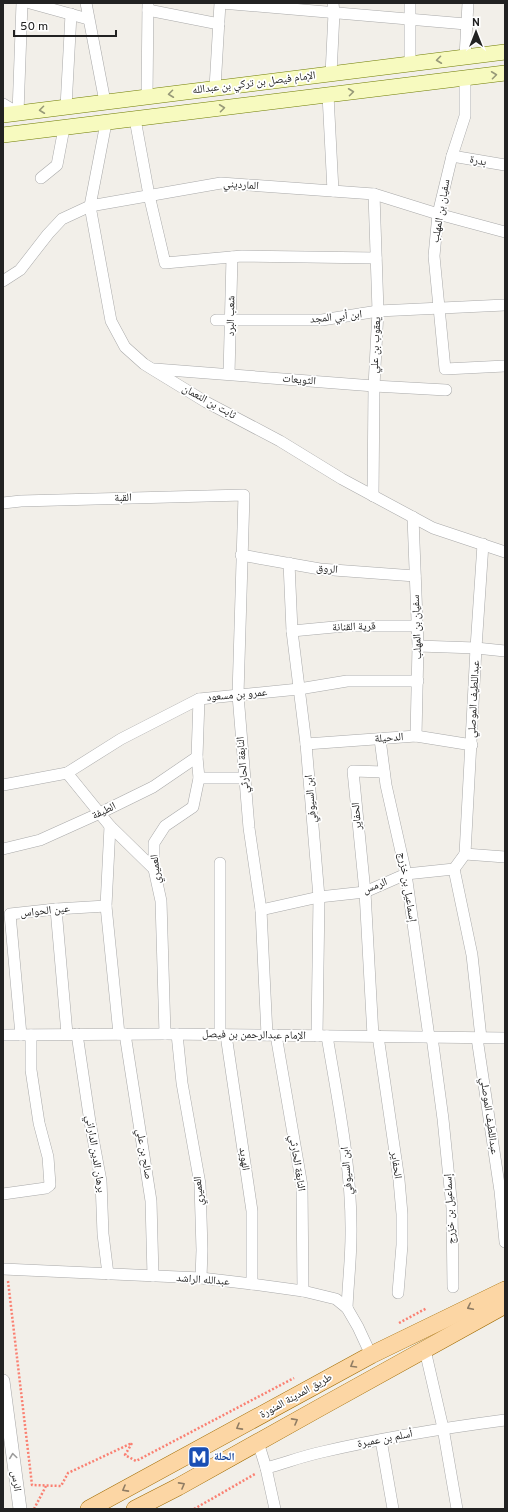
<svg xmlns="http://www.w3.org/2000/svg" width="508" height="1512" font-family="Overpass,'Noto Naskh Arabic',sans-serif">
  <rect width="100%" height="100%" fill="#f2efe9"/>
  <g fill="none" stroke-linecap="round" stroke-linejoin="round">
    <g stroke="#a9a9a9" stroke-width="12">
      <g id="minor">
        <polyline points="30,3 88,19"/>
        <polyline points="86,3 105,102"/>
        <polyline points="221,3 466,24"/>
        <polyline points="148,10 219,24"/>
        <polyline points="465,57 468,3"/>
        <polyline points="410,64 410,3"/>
        <polyline points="331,74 334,13 333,3"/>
        <polyline points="465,78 465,116 452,156 438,214 434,256 445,369 505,366"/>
        <polyline points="215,88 220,3"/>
        <polyline points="328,95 333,191"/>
        <polyline points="147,97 148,3"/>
        <polyline points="3,104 18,113 22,3"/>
        <polyline points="66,107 71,14"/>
        <polyline points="135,119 149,195 165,263 242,256 376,258"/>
        <polyline points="106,123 90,206 111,321 125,347 144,364 152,369 206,402 280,441 342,479 433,528 505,552"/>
        <polyline points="452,156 505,165"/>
        <polyline points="41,178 57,165 64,128"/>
        <polyline points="3,281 20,270 48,234 62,219 90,206 221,183 374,194 438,214 505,232"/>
        <polyline points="216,320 322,320 378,311 505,305"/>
        <polyline points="155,369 374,386 446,390"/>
        <polyline points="229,374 232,257"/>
        <polyline points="373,496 374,386 378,311 374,194"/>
        <polyline points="3,503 21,501 244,495 238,695 249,828 261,910 267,1035"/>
        <polyline points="413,517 418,646 416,736"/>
        <polyline points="241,555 320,569 415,576"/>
        <polyline points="289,563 292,631 306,744 319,897 317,1036"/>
        <polyline points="292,631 345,626 417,626"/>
        <polyline points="418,646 476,648 505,651"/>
        <polyline points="380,739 386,785 406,874 429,1037"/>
        <polyline points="306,744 416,736 472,745"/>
        <polyline points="67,773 110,826 154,869"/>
        <polyline points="199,778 244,778"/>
        <polyline points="3,785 67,773 121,739 199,699 299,689 347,681 418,681"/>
        <polyline points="110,826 106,906 119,1034"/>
        <polyline points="3,849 40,840 100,813 153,787 197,757"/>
        <polyline points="465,854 476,648 483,544"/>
        <polyline points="220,863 220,1035"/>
        <polyline points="454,869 472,955 481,1038"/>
        <polyline points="56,909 67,1034"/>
        <polyline points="261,910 319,897 365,892 406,874 454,869 465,854 505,857"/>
        <polyline points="77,1034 90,1122 101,1181 103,1234 108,1274"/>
        <polyline points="125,1034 151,1201 153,1276"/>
        <polyline points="165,1034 161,901 154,869 154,843 165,826 193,807 199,778 197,757 199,699"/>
        <polyline points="177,1034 182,1083 200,1184 202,1250 201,1278"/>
        <polyline points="3,1035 165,1034 505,1038"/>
        <polyline points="21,1035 10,914 56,909 106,906"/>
        <polyline points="226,1035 252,1211 252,1284"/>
        <polyline points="276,1035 302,1186 303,1291"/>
        <path d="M327 1036C338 1102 352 1168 351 1235 351 1259 348 1284 347 1308"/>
        <polyline points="373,1036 365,892 353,771 384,772"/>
        <polyline points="378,1036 399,1180 402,1214 402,1245 398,1293"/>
        <polyline points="432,1037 443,1119 452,1208 453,1287"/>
        <polyline points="477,1038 500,1191 505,1242"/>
        <polyline points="3,1194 46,1188 50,1185 48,1157 39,1123 31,1070 31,1035"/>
        <polyline points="3,1269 201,1278 252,1284 303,1291 336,1299 347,1308 358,1327 371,1355"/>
        <polyline points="425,1350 443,1428 457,1509"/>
        <polyline points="381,1440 393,1509"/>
        <polyline points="258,1442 266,1468 275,1509"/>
        <path d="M266 1468C285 1463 303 1456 322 1452 382 1438 444 1428 505 1420"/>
      </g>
    </g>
    <g stroke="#a9a9a9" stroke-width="14">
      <polyline id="tertiary" points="3,1381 20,1509"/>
    </g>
    <g stroke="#707d05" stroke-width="16">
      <g id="secondary">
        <polyline points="3,115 505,52"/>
        <polyline points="3,135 505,73"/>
      </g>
    </g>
    <g stroke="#a06b00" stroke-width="18">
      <g id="primary">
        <polyline points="89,1509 371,1355 505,1290"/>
        <polyline points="135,1509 178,1487 321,1407 505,1305"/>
      </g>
    </g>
    <g stroke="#fa8072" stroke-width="2.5" stroke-dasharray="2 2" stroke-linecap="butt">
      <polyline points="8,1281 32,1485 61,1486 68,1473 132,1443 125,1455 136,1461 294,1378"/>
      <polyline points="399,1323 427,1308"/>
      <polyline points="34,1509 46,1486"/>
      <polyline points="194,1509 255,1474"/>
    </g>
    <use href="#minor" stroke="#fff" stroke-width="11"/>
    <use href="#tertiary" stroke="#fff" stroke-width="13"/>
    <use href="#secondary" stroke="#f7fabf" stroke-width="15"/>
    <use href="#primary" stroke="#fcd6a4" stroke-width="17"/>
  </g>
  <defs><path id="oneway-chevron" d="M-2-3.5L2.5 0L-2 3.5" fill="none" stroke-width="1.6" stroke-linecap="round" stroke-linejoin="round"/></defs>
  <g stroke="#979978">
    <use href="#oneway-chevron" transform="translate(439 60) rotate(173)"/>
    <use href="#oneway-chevron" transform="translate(494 75) rotate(-7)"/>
    <use href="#oneway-chevron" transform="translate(351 92) rotate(-7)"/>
    <use href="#oneway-chevron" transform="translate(171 94) rotate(173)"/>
    <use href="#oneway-chevron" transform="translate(222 108) rotate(-7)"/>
    <use href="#oneway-chevron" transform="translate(42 110) rotate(173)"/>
  </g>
  <g stroke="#8f7c63">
    <use href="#oneway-chevron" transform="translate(470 1307) rotate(154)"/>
    <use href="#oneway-chevron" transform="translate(353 1365) rotate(150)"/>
    <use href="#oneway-chevron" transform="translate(295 1421) rotate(-29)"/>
    <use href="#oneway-chevron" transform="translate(239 1427) rotate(151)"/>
    <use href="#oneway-chevron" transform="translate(182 1485) rotate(-29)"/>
    <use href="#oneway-chevron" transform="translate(125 1489) rotate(151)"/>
  </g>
  <use stroke="#9c9c9c" href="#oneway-chevron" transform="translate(13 1456) rotate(-98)"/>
  <defs>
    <g id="metro-square" transform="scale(1.15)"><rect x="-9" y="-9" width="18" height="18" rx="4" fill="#1a4fb4" stroke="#fff"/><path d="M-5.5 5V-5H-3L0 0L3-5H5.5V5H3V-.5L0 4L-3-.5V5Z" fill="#fff"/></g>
  </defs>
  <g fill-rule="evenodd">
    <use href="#metro-square" x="199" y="1457"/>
  </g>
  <g text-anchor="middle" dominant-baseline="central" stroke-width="3.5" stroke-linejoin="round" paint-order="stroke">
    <g font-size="11" fill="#222" stroke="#fff">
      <text transform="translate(254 83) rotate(-7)">الإمام فيصل بن تركي بن عبدالله</text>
      <text transform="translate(478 161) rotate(11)">بدرة</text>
      <text transform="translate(241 185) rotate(4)">المارديني</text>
      <text transform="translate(441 211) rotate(-80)">سفيان بن المهلب</text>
      <text transform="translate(231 316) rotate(-89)">شعب البرد</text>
      <text transform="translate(336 317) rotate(-6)">ابن أبي المجد</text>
      <text transform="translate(376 345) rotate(-87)">يعقوب بن علي</text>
      <text transform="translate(299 380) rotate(5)">الثويعات</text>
      <text transform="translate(209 402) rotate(29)">ثابت بن النعمان</text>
      <text transform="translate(123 498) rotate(-2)">القبة</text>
      <text transform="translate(327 569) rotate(6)">الروق</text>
      <text transform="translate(354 627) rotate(-2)">قرية القنانة</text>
      <text transform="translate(417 627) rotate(-92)">سفيان بن المهلب</text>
      <text transform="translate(237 695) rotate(-5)">عمرو بن مسعود</text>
      <text transform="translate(474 699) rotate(-87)">عبداللطيف الموصلي</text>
      <text transform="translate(389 738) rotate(-4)">الدحيلة</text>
      <text transform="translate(243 765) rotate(-95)">النابغة الحارثي</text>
      <text transform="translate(311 799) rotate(-95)">ابن السيوفي</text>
      <text transform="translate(104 811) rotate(-26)">الطيفة</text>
      <text transform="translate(357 816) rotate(-95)">الحفاير</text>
      <text transform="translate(156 869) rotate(-96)">العميري</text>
      <text transform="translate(375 886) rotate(-21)">الرمس</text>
      <text transform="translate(407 887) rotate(81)">إسماعيل بن خزرج</text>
      <text transform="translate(45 911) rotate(-6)">عين الحواس</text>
      <text transform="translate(254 1035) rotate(1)">الإمام عبدالرحمن بن فيصل</text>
      <text transform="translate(489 1116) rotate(82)">عبداللطيف الموصلي</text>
      <text transform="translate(95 1154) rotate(81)">برهان الدين الداراني</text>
      <text transform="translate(144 1154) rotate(80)">صالح بن علي</text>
      <text transform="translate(244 1159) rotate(82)">الهويد</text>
      <text transform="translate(297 1163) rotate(81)">النابغة الحارثي</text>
      <text transform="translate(396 1165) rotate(82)">الحفاير</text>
      <text transform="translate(347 1171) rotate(-95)">ابن السيوفي</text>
      <text transform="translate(199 1191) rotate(-95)">العميري</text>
      <text transform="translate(450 1209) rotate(-93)">إسماعيل بن خزرج</text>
      <text transform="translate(203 1280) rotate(4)">عبدالله الراشد</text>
      <text transform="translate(296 1396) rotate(-29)">طريق المدينة المنورة</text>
      <text transform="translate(385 1439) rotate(-11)">أسلم بن عميرة</text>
      <text transform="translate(16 1481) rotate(82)">الرس</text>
    </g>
    <g font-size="11" font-weight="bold" fill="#164399" stroke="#fff" text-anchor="start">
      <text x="214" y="1457">الحلة</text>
    </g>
  </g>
  <rect width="508" height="1512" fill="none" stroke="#222222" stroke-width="8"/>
  <g transform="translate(476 32)" stroke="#ffffff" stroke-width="3" paint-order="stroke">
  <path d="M0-3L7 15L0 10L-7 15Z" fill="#222222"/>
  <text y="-6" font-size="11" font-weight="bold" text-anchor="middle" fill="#222222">N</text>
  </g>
  <path d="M14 30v6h102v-6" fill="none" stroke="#222222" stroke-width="2"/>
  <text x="20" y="30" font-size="12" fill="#222222" stroke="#ffffff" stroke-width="3" paint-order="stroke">50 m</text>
</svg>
